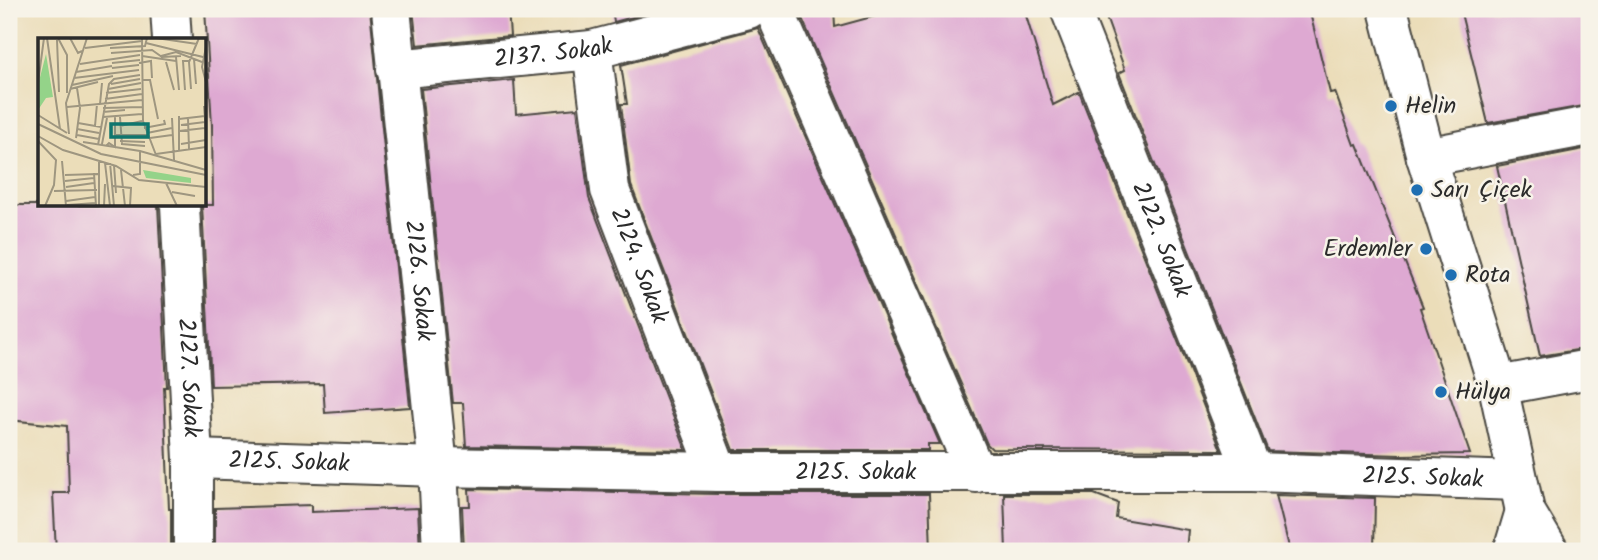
<svg xmlns="http://www.w3.org/2000/svg" width="1598" height="560" font-family="Kalam,sans-serif">
  <rect width="100%" height="100%" fill="#f7f3e8"/>
  <filter id="ink" filterUnits="userSpaceOnUse"><feTurbulence type="fractalNoise" baseFrequency=".0143" numOctaves="2"/><feDisplacementMap in="SourceGraphic" scale="14" xChannelSelector="R" yChannelSelector="G"/><feConvolveMatrix kernelMatrix="1 2 1 2 8 2 1 2 1" color-interpolation-filters="sRGB"/></filter>
  <filter id="wash" filterUnits="userSpaceOnUse"><feTurbulence type="fractalNoise" baseFrequency=".00686" numOctaves="4" result="noise"/><feDisplacementMap in="SourceGraphic" scale="28" xChannelSelector="R" yChannelSelector="G"/><feGaussianBlur stdDeviation="1.57" result="paint"/><feColorMatrix in="noise" values="0 0 0 0 0 0 0 0 0 0 0 0 0 0 0 0 0 1.4 0 .05"/><feComposite in="paint" operator="in"/></filter>
  <g filter="url(#wash)">
    <rect width="100%" height="100%" fill="#ebddb9"/>
    <g id="blocks">
      <g fill="#dea9d2">
        <polygon points="205,9 370,9 410,407 325,413 323,384 211,386 202,205 213,205 212,125"/>
        <polygon points="413,9 508,9 510,36 417,45"/>
        <polygon points="612,9 663,9 614,22"/>
        <polygon points="798,9 834,9 835,27 901,9 1024,9 1053,105 1079,92 1221,450 992,449 987,444"/>
        <polygon points="1103,9 1309,9 1330,93 1335,92 1354,145 1357,144 1423,307 1420,308 1470,454 1401,455 1268,451 1119,73 1125,70"/>
        <polygon points="1460,9 1589,9 1589,105 1488,123"/>
        <polygon points="758,28 940,444 928,444 928,450 733,450 631,185 621,104 627,104 621,65"/>
        <polygon points="514,80 516,114 577,108 589,198 686,450 466,446 463,403 453,403 421,89"/>
        <polygon points="1589,148 1589,348 1540,356 1497,166"/>
        <polygon points="9,205 158,205 167,387 164,387 169,509 171,509 171,551 56,551 53,493 69,493 67,426 9,420"/>
        <polygon points="469,489 718,494 929,494 931,551 464,551 462,506 470,506"/>
        <polygon points="1004,494 1094,494 1118,503 1116,518 1188,530 1186,551 1006,551"/>
        <polygon points="1276,495 1375,498 1374,551 1290,551"/>
        <polygon points="311,505 311,512 418,508 420,551 215,551 215,508"/>
      </g>
    </g>
  </g>
  <g filter="url(#ink)">
    <use href="#blocks" fill-opacity="0" stroke="#484640" stroke-width="2"/>
    <g fill="none" stroke-linecap="round" stroke-linejoin="round">
      <g stroke="#484640" stroke-width="42">
        <g id="minor">
          <polyline points="170,9 172,40"/>
          <path id="s1" d="M391 9 438 467 442 551"/>
          <polyline points="774,9 976,473"/>
          <path id="s2" d="M1070 9 1253 472"/>
          <path id="s3" d="M592 50 610 190 718 472"/>
          <path id="s4" d="M396 69 592 50 748 9"/>
          <polyline points="1426,157 1589,126"/>
          <path id="s5" d="M180 205 193 459V551"/>
          <polyline points="1498,386 1589,369"/>
          <path id="s6" d="M193 459 438 467 718 472H1253L1518 481"/>
        </g>
      </g>
      <g stroke="#484640" stroke-width="42">
        <g id="secondary">
          <polyline points="1388,9 1426,157 1498,386 1525,511 1549,551"/>
          <polyline points="1513,551 1525,511"/>
        </g>
      </g>
      <use href="#minor" stroke="#fff" stroke-width="38"/>
      <use href="#secondary" stroke="#fff" stroke-width="38"/>
    </g>
  </g>
  <g fill="#1f6fb2" stroke="#f7f3e8" stroke-width="2.5">
    <circle cx="1391" cy="106" r="7"/>
    <circle cx="1417" cy="190" r="7"/>
    <circle cx="1426" cy="249" r="7"/>
    <circle cx="1451" cy="275" r="7"/>
    <circle cx="1441" cy="392" r="7"/>
  </g>
  <g text-anchor="middle" dominant-baseline="central" stroke-width="5" stroke-linejoin="round" paint-order="stroke">
    <g font-size="24" fill="#2b2b2b" stroke="#f7f3e8">
      <text stroke="none"><textPath href="#s4" startOffset="158">2137. Sokak</textPath></text>
      <text stroke="none"><textPath href="#s2" startOffset="248">2122. Sokak</textPath></text>
      <text stroke="none"><textPath href="#s3" startOffset="222">2124. Sokak</textPath></text>
      <text stroke="none"><textPath href="#s1" startOffset="273">2126. Sokak</textPath></text>
      <text stroke="none"><textPath href="#s5" startOffset="173">2127. Sokak</textPath></text>
      <text stroke="none"><textPath href="#s6" startOffset="96">2125. Sokak</textPath></text>
      <text stroke="none"><textPath href="#s6" startOffset="663">2125. Sokak</textPath></text>
      <text stroke="none"><textPath href="#s6" startOffset="1230">2125. Sokak</textPath></text>
    </g>
    <g font-size="24" fill="#2b2b2b" stroke="#f7f3e8" text-anchor="start">
      <text x="1405" y="106">Helin</text>
      <text x="1431" y="190">Sarı Çiçek</text>
      <text x="1412" y="249" text-anchor="end">Erdemler</text>
      <text x="1465" y="275">Rota</text>
      <text x="1455" y="392">Hülya</text>
    </g>
  </g>
  <g transform="translate(38 38)">
    <rect width="168" height="168" fill="#ebddb9"/>
    <path d="M8 16 15 59 8 60 0 72V47ZM105 132 153 140V145L108 140Z" fill="#94d389"/>
    <path fill="none" stroke="#9e9680" stroke-width="2" d="M9 0 22 91M20 0 29 17V55M32 0 40 15 44 13M104 0 105 83 118 117M118 0 159 6M19 2 21 54M108 5 165 19M168 9 164 29 168 44M47 10 104 3M72 10 107 8 109 0M73 15 114 12 124 19 143 18M104 18 138 23M123 18 138 14 164 24M138 19 141 52M156 21 158 46M128 24 136 52M74 25 102 22M101 25 113 23 114 40M42 26 102 17M74 30 101 27M38 34 74 28M36 40 101 32M104 42H112L120 81M0 45 6 0M73 46 102 41M34 47 75 38M32 51 60 44M70 51 103 45M153 51 151 24 161 0M147 52 145 23H151M68 55 103 51M67 61 104 56M62 66 64 45M166 68 168 94M29 69 104 62M65 70 104 69M65 74 87 72M0 77 29 95M141 78V112M65 79 104 76M82 79 84 106 107 108M134 80 136 122M150 80 151 111M141 81 167 78M40 85 63 89M0 86 63 116 168 137M143 87 167 84M57 88 59 66M82 88 104 83M106 90 127 86 126 82M39 91 61 95M141 93 167 90M109 95 134 90M31 96 28 65 49 0M39 97 61 101M77 97H109M0 98 25 112 78 128 101 142 168 149M38 100 42 70 39 50M112 100 134 97M0 103 18 122 16 147 7 168M82 103 107 104M45 104 102 113 168 132M64 106 69 80M143 106 168 102M60 107 71 46 76 41 102 37M68 108 71 105 77 109V79M118 116 168 109M24 123 28 168M61 123V168M67 125 72 168M72 125 76 168M76 127 78 155M83 132 87 168M56 135 58 168M27 137 60 136M95 137 102 136V113M27 143 56 140M128 145 139 168M75 148 93 150 92 168M28 149 56 145M16 153 59 152M134 154 157 158M28 163 57 159M29 167 58 165M66 168 67 146"/>
    <path fill="#0f766e" fill-opacity="0.15" stroke="#0f766e" stroke-width="3.5" d="M73 86H110V99H73Z"/>
    <rect width="168" height="168" fill="none" stroke="#2b2b2b" stroke-width="3.5"/>
  </g>
  <rect width="1598" height="560" fill="none" stroke="#f7f3e8" stroke-width="35"/>
</svg>
